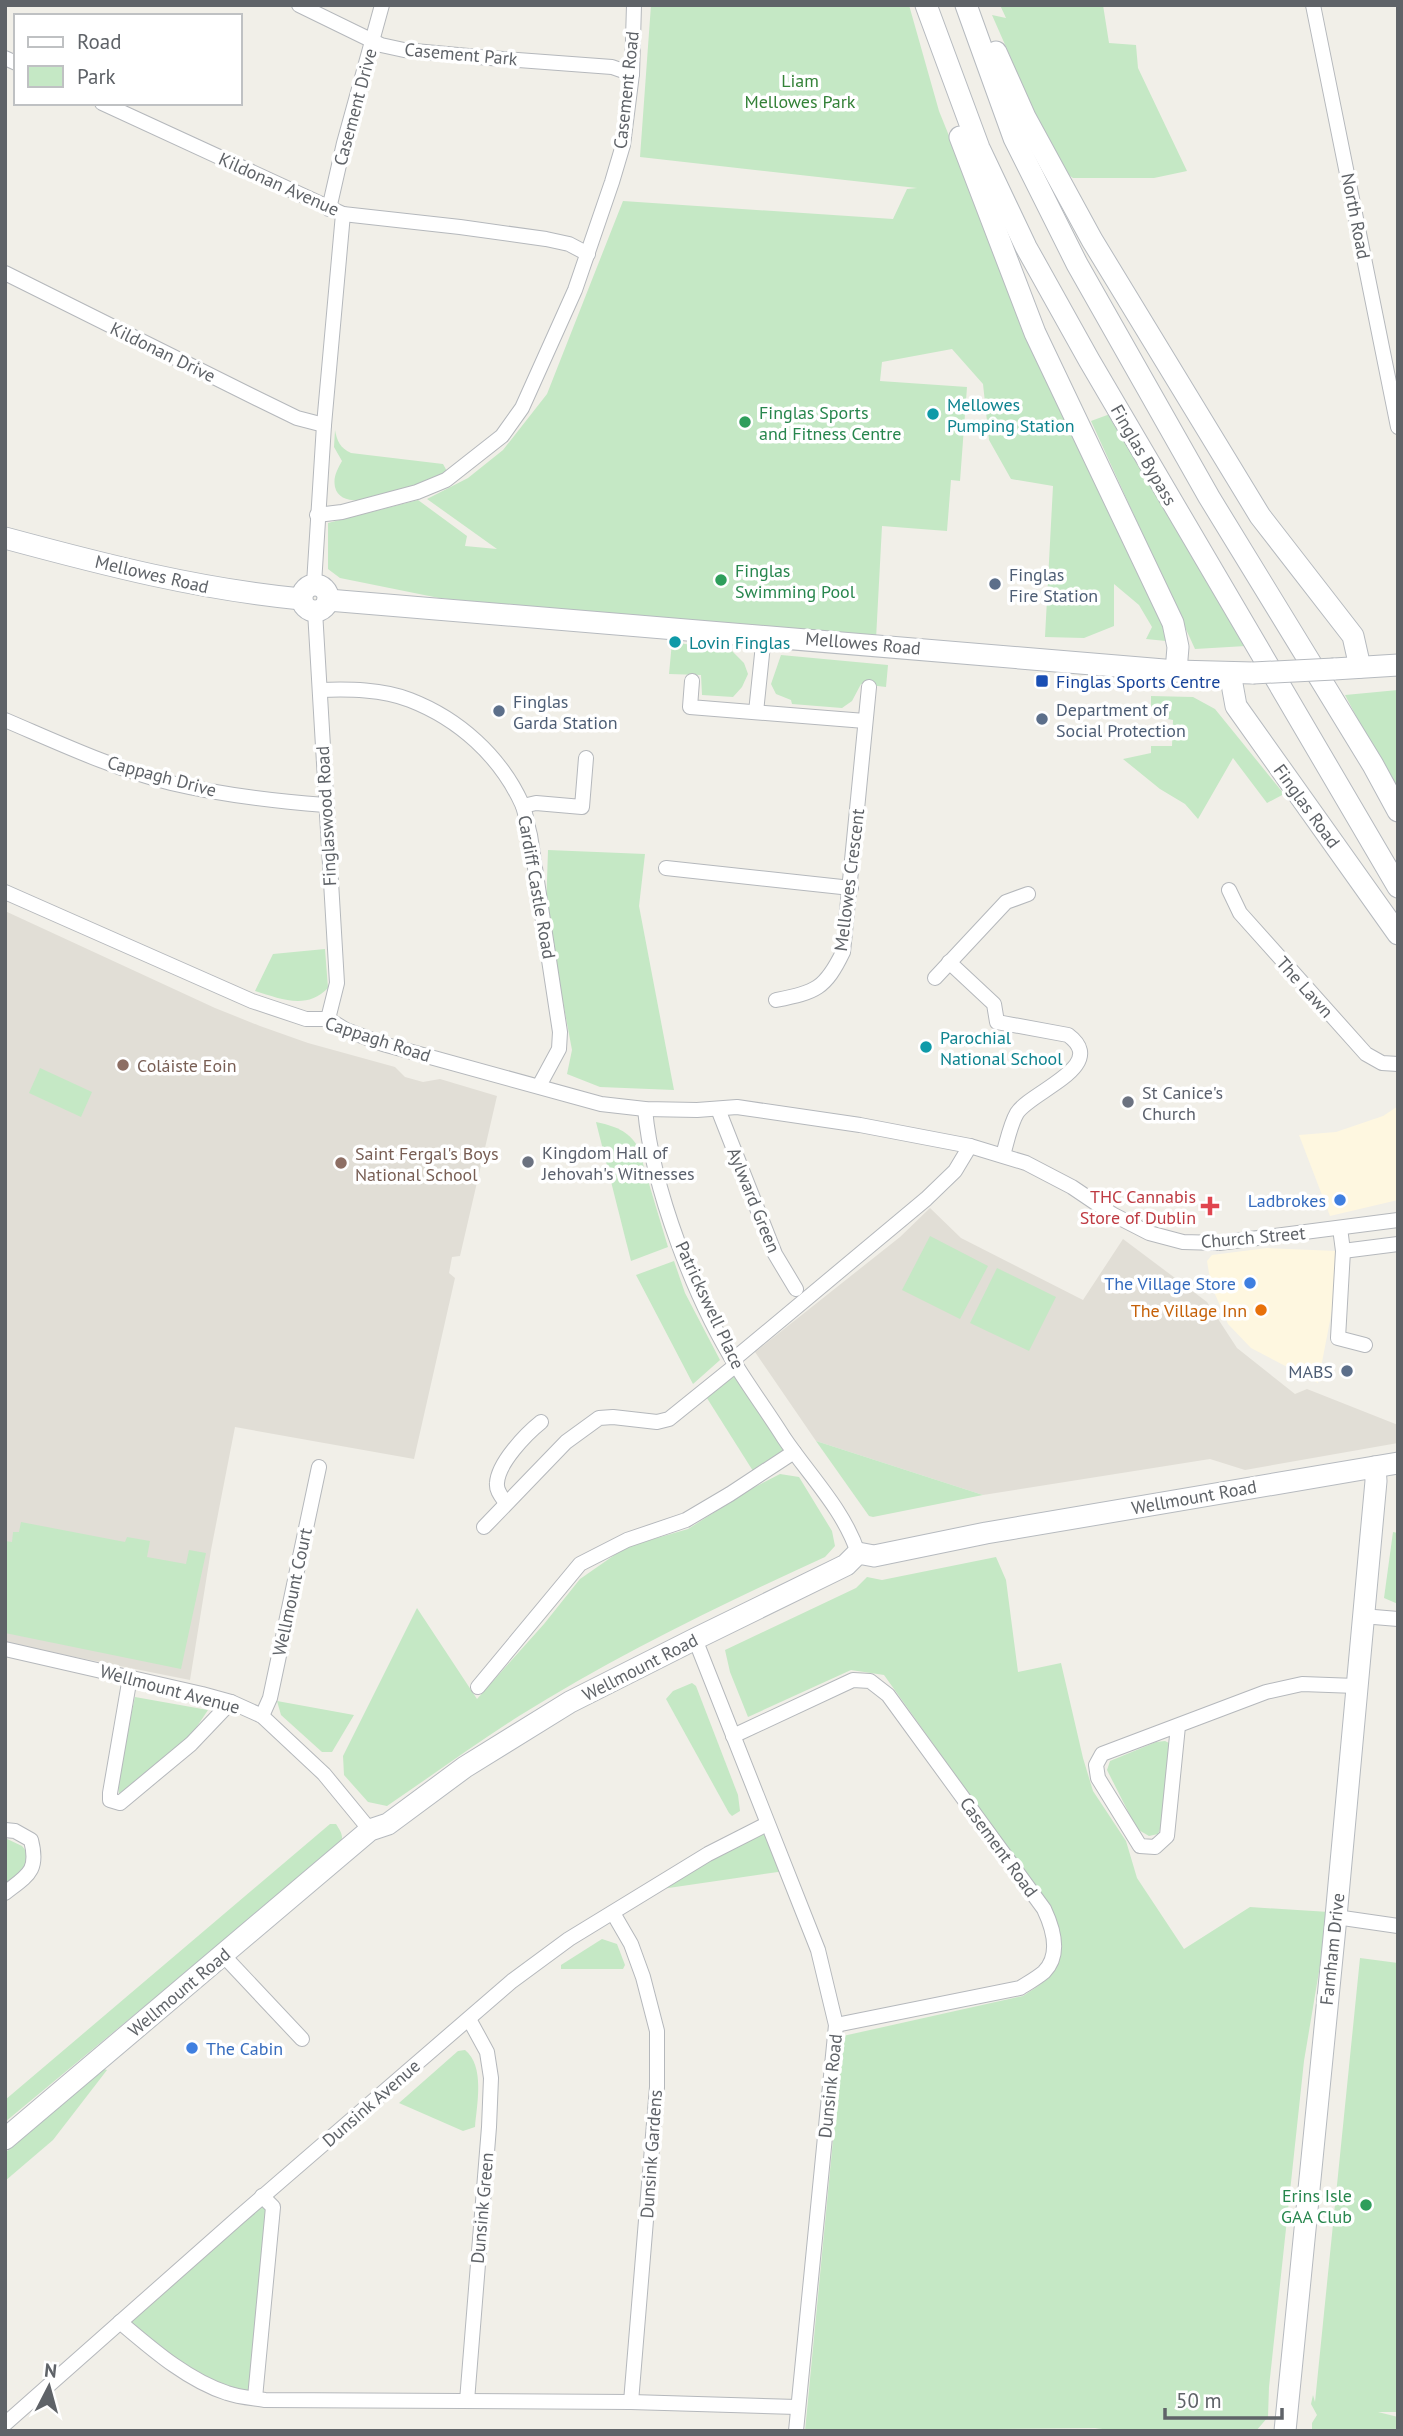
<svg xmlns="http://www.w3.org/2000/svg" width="1403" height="2436" font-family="'PT Sans',sans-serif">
  <rect width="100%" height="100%" fill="#f1efe8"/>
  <g fill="#fef7e0">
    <polygon points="1398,1106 1398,1200 1330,1216 1299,1135 1336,1132 1383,1116"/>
    <polygon points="1267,1248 1337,1251 1333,1305 1318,1383 1251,1348 1228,1324 1211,1285 1207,1261 1212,1255"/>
  </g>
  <g fill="#e1ded6">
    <polygon points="5,911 215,1008 260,1026 308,1043 395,1067 405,1077 423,1082 440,1079 497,1096 460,1256 452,1257 449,1273 455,1278 414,1459 235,1427 211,1550 190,1680 5,1643"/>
    <polygon points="930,1208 961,1238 1083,1300 1123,1239 1207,1302 1237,1348 1295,1394 1307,1389 1398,1425 1398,1443 1245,1470 1210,1459 983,1495 816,1441 755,1352 900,1237"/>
  </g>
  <g fill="#c5e8c5">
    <polygon points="651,5 909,5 939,111 1056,401 1164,617 1166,641 1146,639 1152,627 1139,605 1114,584 1114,626 1084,638 1045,637 1053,486 1011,479 989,440 983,384 952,349 882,362 880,381 967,387 960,481 951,480 947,531 882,526 876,639 439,598 340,578 328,569 328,523 418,500 467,536 465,546 497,549 427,499 468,478 503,450 547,394 623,201 893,219 907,189 917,188 640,157"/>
    <polygon points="1000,5 1103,5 1109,43 1136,45 1138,68 1187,171 1154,178 1073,178 1060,169 1049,138 1017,83 1010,56 992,15 1006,18"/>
    <polygon points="1110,414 1246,646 1195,649 1091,421"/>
    <path d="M335 430C337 441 340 448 351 453L443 464 448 473C427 481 343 521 335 487 333 477 337 470 342 461L334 447Z"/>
    <polygon points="672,642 732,651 744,663 748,674 742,687 733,697 702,695 701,675 669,674"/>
    <polygon points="781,655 888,665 886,687 861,684 852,701 842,708 792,704 791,700 776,694 771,684"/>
    <polygon points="1398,690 1398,796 1345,695"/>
    <polygon points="1151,696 1193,697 1215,709 1284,794 1267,803 1233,758 1198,819 1185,804 1160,789 1123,759 1151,753 1151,746 1172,746 1173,720 1151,716"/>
    <polygon points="548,850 645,854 639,906 674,1090 600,1087 567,1074 572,1050 546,911"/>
    <path d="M325 949 328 988C307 1010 281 999 255 991L273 954Z"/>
    <polygon points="40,1068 92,1092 81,1117 29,1093"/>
    <path d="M596 1122C614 1126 628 1130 638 1147L668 1247 631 1261Z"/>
    <polygon points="930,1236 988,1266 960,1319 902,1290"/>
    <polygon points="674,1261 685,1293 720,1360 693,1384 636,1275"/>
    <polygon points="997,1268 1056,1297 1029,1351 970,1323"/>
    <polygon points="736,1365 794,1452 753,1471 705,1395"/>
    <polygon points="816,1441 983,1495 873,1517 869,1516"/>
    <path d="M780 1474 799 1477 832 1531 835 1546 825 1557C722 1604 615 1656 519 1716 474 1745 431 1776 387 1806L368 1802 344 1775 343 1756 417 1608 477 1699 544 1624 580 1579 626 1547 688 1529 751 1489Z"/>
    <polygon points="21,1522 125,1542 127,1537 150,1541 147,1557 186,1564 189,1550 206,1553 181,1669 5,1633 5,1541 12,1542 13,1532 19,1532"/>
    <polygon points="1393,1532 1398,1533 1398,1604 1384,1598"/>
    <path d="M996 1557 1006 1580 1018 1672 1061 1663 1083 1758 1093 1791 1126 1841 1137 1878 1184 1949 1250 1907 1329 1912 1304 2061 1269 2387 1268 2417 1256 2431H1118L1095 2428 805 2431 843 2036 1023 1996C1030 1991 1039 1986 1046 1980 1066 1960 1058 1929 1049 1906L884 1675 851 1670 748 1717 730 1672 725 1650 856 1588 867 1577 882 1580Z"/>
    <polygon points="692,1683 696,1686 738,1795 740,1811 732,1816 729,1813 666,1699 673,1691"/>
    <polygon points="135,1697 208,1710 190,1737 119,1794 117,1778"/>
    <polygon points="277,1701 354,1715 332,1752 322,1752 281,1715"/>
    <polygon points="1165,1741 1171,1744 1162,1824 1158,1834 1149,1836 1137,1829 1107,1770 1110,1761 1156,1742"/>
    <path d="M330 1824H336C341 1832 345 1837 339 1845L5 2122V2100Z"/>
    <polygon points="767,1824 785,1871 648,1891"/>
    <polygon points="5,1838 22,1846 30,1856 24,1872 5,1888"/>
    <polygon points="602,1939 617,1944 625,1965 623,1969 561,1969 561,1965"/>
    <polygon points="1360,1958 1398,1963 1398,2412 1378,2412 1398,2417 1398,2431 1312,2431 1312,2423 1317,2415 1311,2404 1313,2395 1315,2402"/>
    <path d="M465 2050C485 2066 477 2104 475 2127L463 2131 399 2103 458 2051Z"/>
    <polygon points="104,2069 107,2070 53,2140 5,2181 5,2153"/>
    <polygon points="272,2190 254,2398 227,2393 122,2322"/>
  </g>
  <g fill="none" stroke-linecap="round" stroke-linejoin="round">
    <g stroke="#b5b8bc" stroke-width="16">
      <g id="street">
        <polyline points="299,5 381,45 404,50 490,58 612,67 632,74"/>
        <polyline points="1313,5 1398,427"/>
        <polyline points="5,58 16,63"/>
        <polyline points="102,103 343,214 460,227 546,239 569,244 588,254"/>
        <polyline points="329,209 344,143 382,5"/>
        <polyline points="5,273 256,398 297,418 324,425"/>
        <polyline points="317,515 342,512 417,492 446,480 502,436 522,408 575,290 612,182 623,145 632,74 634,5"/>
        <polyline points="314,584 324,425 343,214"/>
        <polyline points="315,611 337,983 328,1019"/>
        <polyline points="692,681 690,707 865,721"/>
        <path d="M320 690C349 689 382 689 410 700 459 719 500 756 522 804 526 813 527 825 530 835L560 1032 559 1049 539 1086"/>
        <polyline points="756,712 764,635"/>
        <path d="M5 720C59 743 114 769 171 783 222 795 273 801 325 805"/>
        <polyline points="523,806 536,803 582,807 586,758"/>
        <polyline points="666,868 851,888"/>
        <polyline points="1229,890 1240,913 1366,1054 1382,1063 1398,1064"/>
        <polyline points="5,892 252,1001 306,1019 328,1019 346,1030 383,1044 601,1104 645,1109 697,1110 737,1107 860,1125 970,1146 1026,1163 1072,1187 1112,1214 1149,1233 1183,1242 1219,1243 1398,1220"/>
        <path d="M949 962 994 1004 997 1022 1068 1035C1110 1066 1031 1091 1017 1113 1010 1125 1007 1142 1003 1155"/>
        <polyline points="935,978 1006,902 1028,894"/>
        <path d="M776 1000C816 992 825 989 843 952L869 687"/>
        <path d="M645 1109C652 1188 695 1300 737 1367 752 1391 769 1414 784 1438 809 1475 844 1510 858 1553"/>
        <polyline points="718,1109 775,1254 796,1289"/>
        <polyline points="1340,1228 1343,1251 1338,1338 1365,1345"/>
        <polyline points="1343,1251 1398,1244"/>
        <polyline points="733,1360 926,1199 955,1171 970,1146"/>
        <path d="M506 1503C502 1497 496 1491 497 1483 498 1463 526 1434 541 1422"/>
        <polyline points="484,1527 566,1442 599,1418 613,1417 657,1422 669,1419 736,1365"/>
        <polyline points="1362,1616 1398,1619"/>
        <polyline points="695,1639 818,1950 836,2025 796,2431"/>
        <polyline points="5,1649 202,1694 231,1702 262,1716 324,1774 370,1830"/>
        <polyline points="130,1677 110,1793 110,1800 120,1803 191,1744 231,1702"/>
        <polyline points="478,1687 580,1564 627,1540 686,1520 730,1494 794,1452"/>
        <polyline points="262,1716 270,1698 319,1467"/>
        <polyline points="1178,1726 1167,1836 1155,1847 1140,1846 1098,1778 1096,1765 1102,1754 1266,1692 1302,1684 1356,1686"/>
        <path d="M733 1736 853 1680 870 1681 888 1695 1044 1909C1053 1928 1061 1955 1044 1972 1037 1978 1028 1983 1020 1988L836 2025"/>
        <path d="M5 1830 15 1831 31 1840C39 1871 28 1875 5 1893"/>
        <polyline points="613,1913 631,1944 643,1977 657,2031 657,2087 631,2402"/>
        <polyline points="1336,1917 1398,1926"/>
        <polyline points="223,1955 302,2039"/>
        <path d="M120 2322C152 2349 187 2380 227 2393 238 2397 252 2398 265 2400L631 2402 797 2407"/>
        <polyline points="255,2398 273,2207 262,2196"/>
        <polyline points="467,2401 489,2127 491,2078 487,2052 469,2019"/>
        <polyline points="5,2424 239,2217 512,1981 569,1939 708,1854 767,1824"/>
      </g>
    </g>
    <g stroke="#b6babf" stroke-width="23">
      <g id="secondary">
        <polyline points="926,5 979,148 1026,247 1089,360 1398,887"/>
        <polyline points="966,5 1014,138 1077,264 1209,497 1373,765 1398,811"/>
        <polyline points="996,52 1025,117 1092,240 1260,516 1353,636 1360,667"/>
        <polyline points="960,137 1035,333 1173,623 1178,647 1176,671"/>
        <path d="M5 538C105 565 198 589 301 599"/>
        <circle cx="315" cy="598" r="13"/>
        <polyline points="328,600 1176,671 1253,673"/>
        <polyline points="1334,669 1398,665"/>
        <polyline points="1230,673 1236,706 1398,934"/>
        <polyline points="5,2139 370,1830 388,1824 465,1767 570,1702 695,1639 846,1565 858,1553 874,1556 986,1533 1398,1463"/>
        <polyline points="1285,2431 1336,1917 1376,1481 1375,1467"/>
      </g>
    </g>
    <use href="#street" stroke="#fff" stroke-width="14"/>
    <use href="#secondary" stroke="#fff" stroke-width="21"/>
    <g stroke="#b6babf" stroke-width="23" stroke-linecap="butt">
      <polyline id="secondary-bridge" points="1253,673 1334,669"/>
    </g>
    <use href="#secondary-bridge" stroke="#fff" stroke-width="21"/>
  </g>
  <g fill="#0f9aa8" stroke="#fff" stroke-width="2.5">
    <circle cx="933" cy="414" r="7"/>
    <circle cx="675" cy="642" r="7"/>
    <circle cx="926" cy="1047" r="7"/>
  </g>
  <g fill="#2e9e5b" stroke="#fff" stroke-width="2.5">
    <circle cx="745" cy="422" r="7"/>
    <circle cx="721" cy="580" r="7"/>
    <circle cx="1366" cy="2205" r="7"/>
  </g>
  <g fill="#5c6f8a" stroke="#fff" stroke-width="2.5">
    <circle cx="995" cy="584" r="7"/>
    <circle cx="499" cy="711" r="7"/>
    <circle cx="1042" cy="719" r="7"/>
    <circle cx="1347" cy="1371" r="7"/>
  </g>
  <rect fill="#1a4fb4" stroke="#fff" stroke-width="2.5" x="1035" y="674" width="14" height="14" rx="3.5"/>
  <g fill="#8d6e63" stroke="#fff" stroke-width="2.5">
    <circle cx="123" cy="1065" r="7"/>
    <circle cx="341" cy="1163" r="7"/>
  </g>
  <g fill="#6b7280" stroke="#fff" stroke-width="2.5">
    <circle cx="1128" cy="1102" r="7"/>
    <circle cx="528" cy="1162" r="7"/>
  </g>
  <g fill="#3f7fe0" stroke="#fff" stroke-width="2.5">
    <circle cx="1340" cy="1200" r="7"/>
    <circle cx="1250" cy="1283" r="7"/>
    <circle cx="192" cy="2048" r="7"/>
  </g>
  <path fill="#e0444e" stroke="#fff" stroke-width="2.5" d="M1206.5 1195.5h7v7h7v7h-7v7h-7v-7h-7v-7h7z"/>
  <circle fill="#e8710a" stroke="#fff" stroke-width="2.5" cx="1261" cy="1310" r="7"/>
  <g text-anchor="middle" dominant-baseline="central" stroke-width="7" stroke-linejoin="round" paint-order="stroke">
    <g font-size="18" fill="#5f6368" stroke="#fff">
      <text transform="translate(461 54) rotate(5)">Casement Park</text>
      <text transform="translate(626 90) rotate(-84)">Casement Road</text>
      <text transform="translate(355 107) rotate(-75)">Casement Drive</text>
      <text transform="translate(279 184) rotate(24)">Kildonan Avenue</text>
      <text transform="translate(1356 216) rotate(79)">North Road</text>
      <text transform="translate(163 352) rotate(26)">Kildonan Drive</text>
      <text transform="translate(1144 455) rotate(60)">Finglas Bypass</text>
      <text transform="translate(152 574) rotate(13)">Mellowes Road</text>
      <text transform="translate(863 643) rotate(5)">Mellowes Road</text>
      <text transform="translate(162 776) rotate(15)">Cappagh Drive</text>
      <text transform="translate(1307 806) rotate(54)">Finglas Road</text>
      <text transform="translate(326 816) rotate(-93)">Finglaswood Road</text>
      <text transform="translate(849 880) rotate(-83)">Mellowes Crescent</text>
      <text transform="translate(537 887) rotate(80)">Cardiff Castle Road</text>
      <text transform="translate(1305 987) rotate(48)">The Lawn</text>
      <text transform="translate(378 1039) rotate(18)">Cappagh Road</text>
      <text transform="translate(754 1200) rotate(68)">Aylward Green</text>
      <text transform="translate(1253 1237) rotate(-5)">Church Street</text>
      <text transform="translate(710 1305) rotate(65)">Patrickswell Place</text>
      <text transform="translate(1194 1497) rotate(-10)">Wellmount Road</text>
      <text transform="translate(292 1592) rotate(-78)">Wellmount Court</text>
      <text transform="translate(640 1667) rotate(-27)">Wellmount Road</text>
      <text transform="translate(170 1689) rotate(15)">Wellmount Avenue</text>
      <text transform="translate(999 1847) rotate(54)">Casement Road</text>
      <text transform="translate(1332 1949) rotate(-84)">Farnham Drive</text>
      <text transform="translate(179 1992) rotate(-40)">Wellmount Road</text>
      <text transform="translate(830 2086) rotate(-84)">Dunsink Road</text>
      <text transform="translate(371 2103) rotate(-41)">Dunsink Avenue</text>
      <text transform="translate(651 2154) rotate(-86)">Dunsink Gardens</text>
      <text transform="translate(482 2208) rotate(-85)">Dunsink Green</text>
    </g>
    <g font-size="18" fill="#348238" stroke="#fff">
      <text x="800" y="80">Liam<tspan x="800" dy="21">Mellowes Park</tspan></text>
    </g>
    <g font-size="18" fill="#0d838f" stroke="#fff" text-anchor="start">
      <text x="947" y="404">Mellowes<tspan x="947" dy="21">Pumping Station</tspan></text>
      <text x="689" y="642">Lovin Finglas</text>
      <text x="940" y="1037">Parochial<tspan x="940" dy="21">National School</tspan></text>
    </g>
    <g font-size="18" fill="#27864d" stroke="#fff" text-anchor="start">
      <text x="759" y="412">Finglas Sports<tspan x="759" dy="21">and Fitness Centre</tspan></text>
      <text x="735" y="570">Finglas<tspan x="735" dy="21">Swimming Pool</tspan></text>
      <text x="1352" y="2195" text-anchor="end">Erins Isle<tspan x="1352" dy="21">GAA Club</tspan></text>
    </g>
    <g font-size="18" fill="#4e5e75" stroke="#fff" text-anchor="start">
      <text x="1009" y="574">Finglas<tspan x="1009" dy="21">Fire Station</tspan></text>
      <text x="513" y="701">Finglas<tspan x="513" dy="21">Garda Station</tspan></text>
      <text x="1056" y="709">Department of<tspan x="1056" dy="21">Social Protection</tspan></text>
      <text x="1333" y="1371" text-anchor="end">MABS</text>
    </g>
    <g font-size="18" fill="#164399" stroke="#fff" text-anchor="start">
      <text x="1056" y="681">Finglas Sports Centre</text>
    </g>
    <g font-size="18" fill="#785e54" stroke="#fff" text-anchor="start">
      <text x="137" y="1065">Coláiste Eoin</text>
      <text x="355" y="1153">Saint Fergal's Boys<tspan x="355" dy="21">National School</tspan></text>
    </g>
    <g font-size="18" fill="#5b616d" stroke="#fff" text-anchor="start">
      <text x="1142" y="1092">St Canice's<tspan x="1142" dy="21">Church</tspan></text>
      <text x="542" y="1152">Kingdom Hall of<tspan x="542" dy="21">Jehovah's Witnesses</tspan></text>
    </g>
    <g font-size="18" fill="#be3a42" stroke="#fff" text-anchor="end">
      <text x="1196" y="1196">THC Cannabis<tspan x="1196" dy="21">Store of Dublin</tspan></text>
    </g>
    <g font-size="18" fill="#366cbe" stroke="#fff" text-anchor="end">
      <text x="1326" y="1200">Ladbrokes</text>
      <text x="1236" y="1283">The Village Store</text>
      <text x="206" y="2048" text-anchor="start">The Cabin</text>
    </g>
    <g font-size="18" fill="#c56008" stroke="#fff" text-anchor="end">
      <text x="1247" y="1310">The Village Inn</text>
    </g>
  </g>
  <rect width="1403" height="2436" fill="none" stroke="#5f6368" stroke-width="14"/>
  <rect x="14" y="14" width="228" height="91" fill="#ffffff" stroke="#bfc1c3" stroke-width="2"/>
  <rect x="28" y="37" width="35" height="10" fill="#ffffff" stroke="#bfc1c3" stroke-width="2"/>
  <text x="77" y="49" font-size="21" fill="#5f6368">Road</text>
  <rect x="28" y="66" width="35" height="21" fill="#c5e8c5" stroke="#bfc1c3" stroke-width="2"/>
  <text x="77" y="84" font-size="21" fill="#5f6368">Park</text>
  <g transform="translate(49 2387) rotate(6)" stroke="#ffffff" stroke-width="5" paint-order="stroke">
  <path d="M0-5L12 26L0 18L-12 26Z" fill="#5f6368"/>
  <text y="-10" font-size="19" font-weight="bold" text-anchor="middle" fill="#5f6368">N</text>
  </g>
  <path d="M1165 2408v10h117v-10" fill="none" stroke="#5f6368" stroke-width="3.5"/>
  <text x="1176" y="2408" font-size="21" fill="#5f6368" stroke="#ffffff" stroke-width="5" paint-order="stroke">50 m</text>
</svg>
